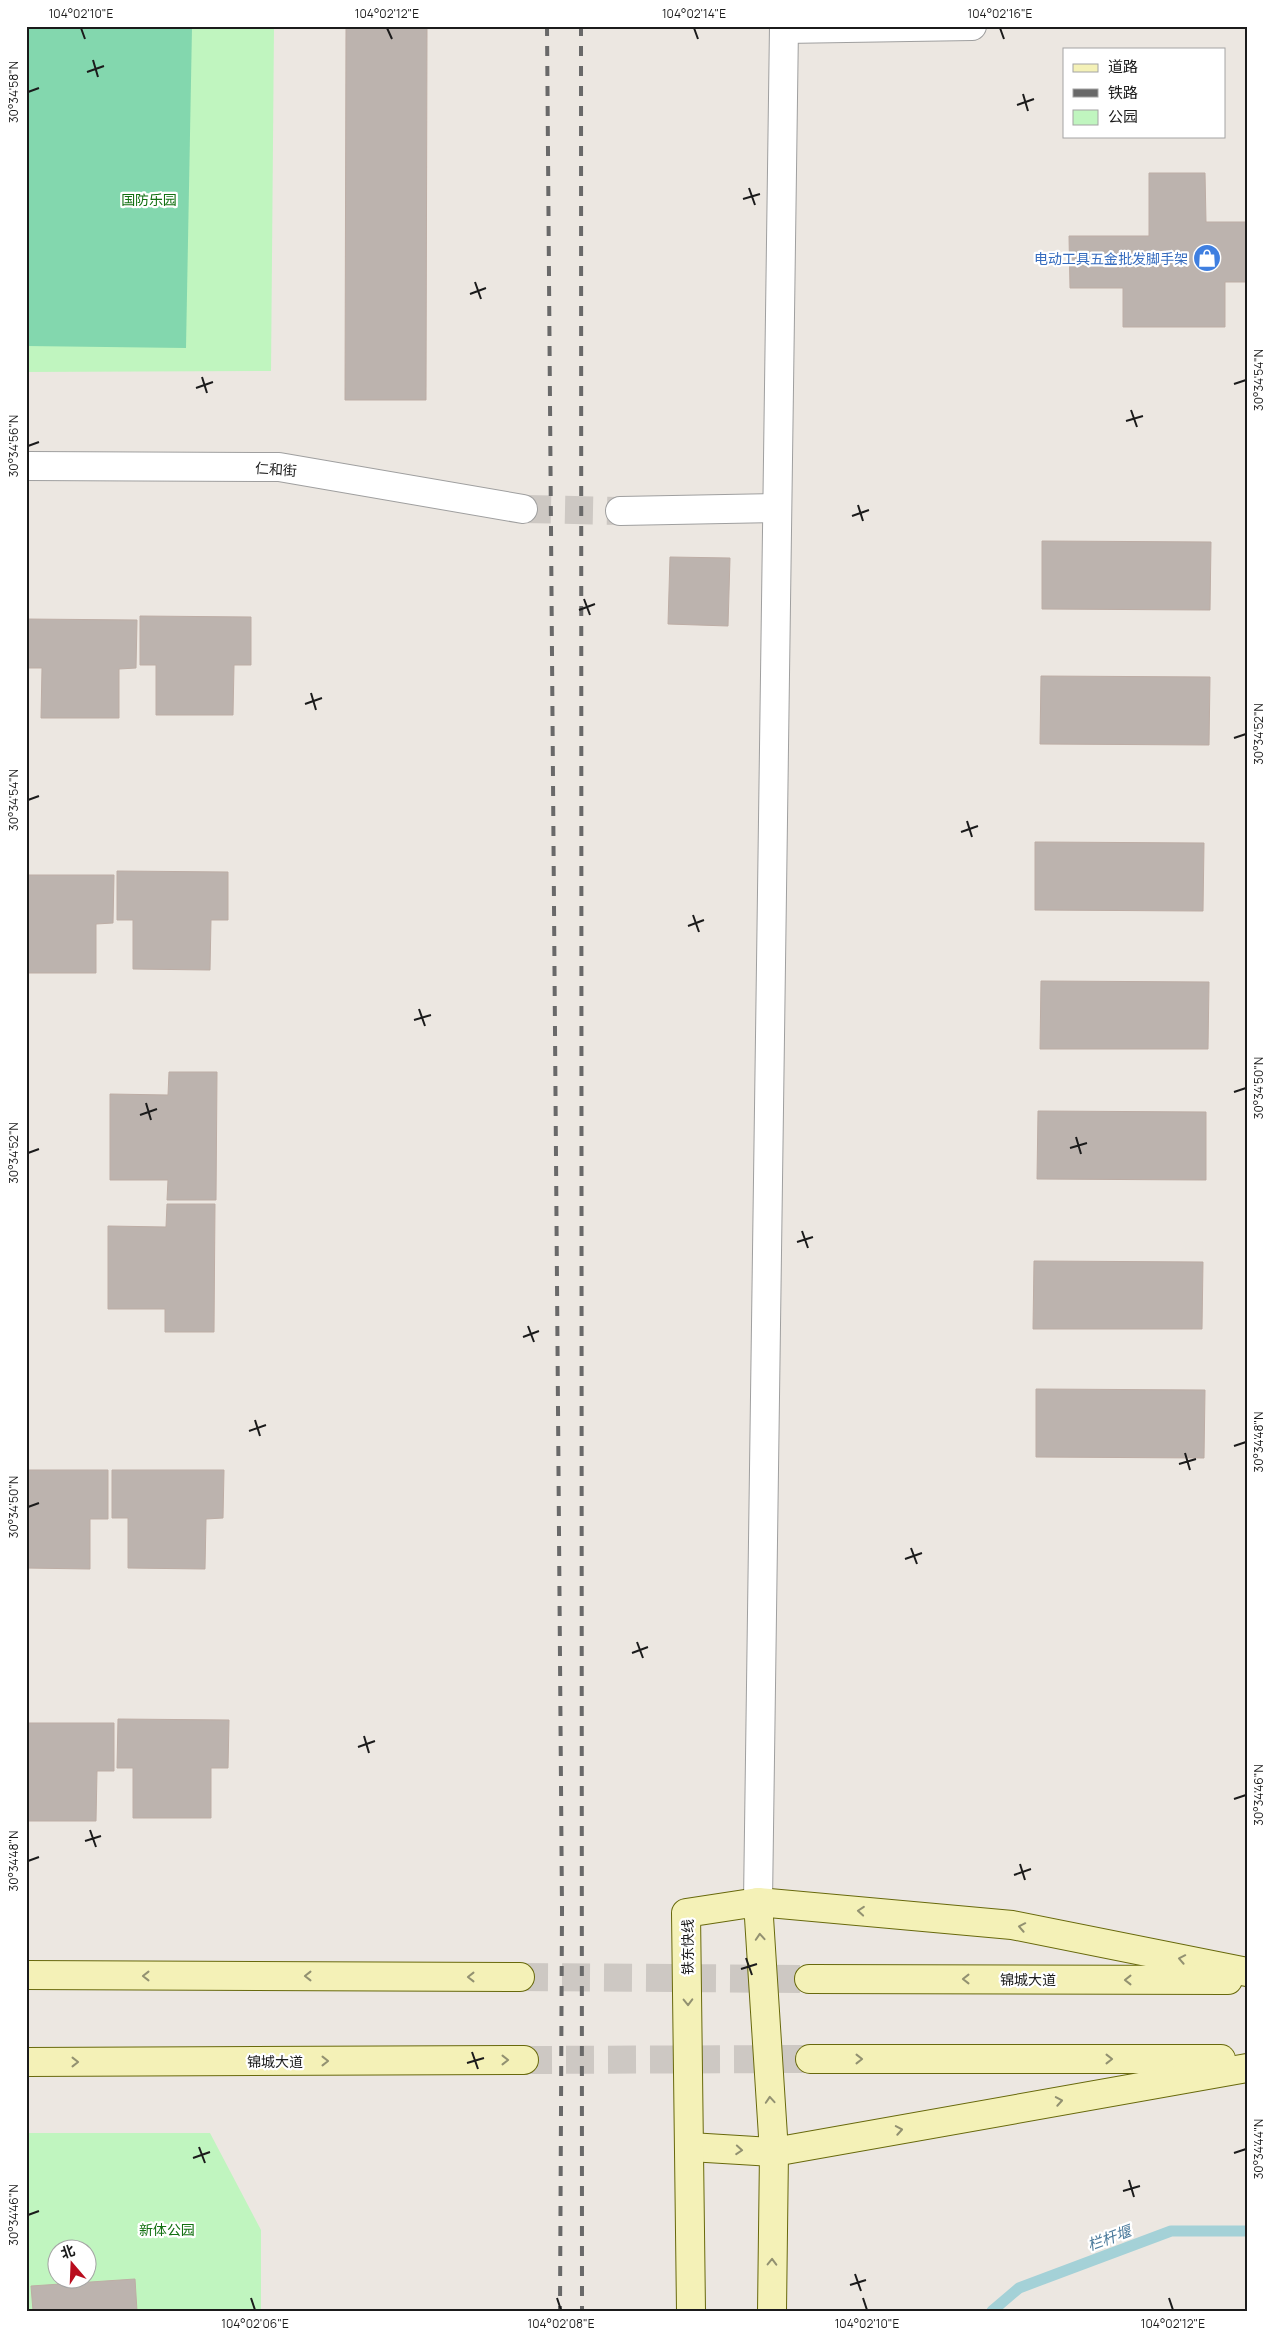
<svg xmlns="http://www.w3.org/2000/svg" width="1273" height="2337" font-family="Manrope,'Noto Sans SC',sans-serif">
  <rect width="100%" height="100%" fill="#ece7e1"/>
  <g fill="#c0f5bf" fill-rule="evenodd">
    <polygon points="26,26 274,26 271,371 26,372"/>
    <path d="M26 2133H210L261 2230V2311H26ZM58 2250H88V2280H58Z"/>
  </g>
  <polygon fill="#83d7ae" points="26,26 192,28 186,348 26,346"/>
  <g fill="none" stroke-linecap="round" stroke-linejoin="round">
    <polyline stroke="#a4d1d7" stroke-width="11" points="992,2311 1019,2288 1171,2231 1247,2231"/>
  </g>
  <g fill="#bcb3ae" stroke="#bdada5">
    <polygon points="346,26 427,26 426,400 345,400"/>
    <polygon points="1149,173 1205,173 1206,222 1247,222 1247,282 1225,282 1225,327 1123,327 1123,288 1070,288 1069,236 1149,236"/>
    <polygon points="1042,541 1211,542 1210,610 1042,609"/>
    <polygon points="670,557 730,558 728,626 668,624"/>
    <polygon points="140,616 251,617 251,665 234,665 233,715 156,715 156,665 140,665"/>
    <polygon points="26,619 137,620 136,668 119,669 119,718 41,718 42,668 26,668"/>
    <polygon points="1041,676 1210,677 1209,745 1040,744"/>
    <polygon points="1035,842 1204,843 1203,911 1035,910"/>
    <polygon points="117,871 228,872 228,920 211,920 210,970 133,969 133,920 117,920"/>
    <polygon points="26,875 114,875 113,923 96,924 96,973 26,973"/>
    <polygon points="1041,981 1209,982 1208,1049 1040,1049"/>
    <polygon points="169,1072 217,1072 216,1200 167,1200 168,1180 110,1180 110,1094 168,1095"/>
    <polygon points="1038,1111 1206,1112 1206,1180 1037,1179"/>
    <polygon points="167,1204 215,1204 214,1332 165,1332 165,1309 108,1309 108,1226 166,1227"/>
    <polygon points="1034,1261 1203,1262 1202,1329 1033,1329"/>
    <polygon points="1036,1389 1205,1390 1204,1458 1036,1457"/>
    <polygon points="26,1470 108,1470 108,1519 90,1519 90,1569 26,1568"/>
    <polygon points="112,1470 224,1470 223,1518 206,1519 205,1569 128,1568 128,1518 112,1518"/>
    <polygon points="118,1719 229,1720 228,1768 211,1768 211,1818 133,1818 133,1768 117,1768"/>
    <polygon points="26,1723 114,1723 114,1771 97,1771 96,1821 26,1821"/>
    <polygon points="135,2279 137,2311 33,2311 31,2286"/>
  </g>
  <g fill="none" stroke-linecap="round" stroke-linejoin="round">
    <polyline stroke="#cdc8c3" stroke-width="28" stroke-dasharray="28 14" stroke-linecap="butt" points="523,509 620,511"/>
    <g stroke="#cdc8c3" stroke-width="28" stroke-dasharray="28 14" stroke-linecap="butt">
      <polyline points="520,1977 809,1979"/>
      <polyline points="524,2060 810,2059"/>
    </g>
    <g stroke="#9f9f9f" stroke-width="30">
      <g id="minor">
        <polyline points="784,29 972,26"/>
        <polyline points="26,466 279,467 523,509"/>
        <polyline points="620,511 777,508"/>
      </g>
    </g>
    <g stroke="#9f9f9f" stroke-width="30">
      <polyline id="tertiary" points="758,1902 784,26"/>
    </g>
    <g stroke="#68690c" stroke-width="30">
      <g id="secondary">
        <polyline points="758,1902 1012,1925 1247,1972"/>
        <polyline points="26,1975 520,1977"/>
        <polyline points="809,1979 1228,1980"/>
        <polyline points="810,2059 1221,2059"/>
        <polyline points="26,2062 524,2060"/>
        <polyline points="690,2147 774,2152 1247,2068"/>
        <polyline points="691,2311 686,1913 758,1902 774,2152 772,2311"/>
      </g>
    </g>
    <use href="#minor" stroke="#fff" stroke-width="28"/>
    <use href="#tertiary" stroke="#fff" stroke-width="28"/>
    <use href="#secondary" stroke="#f4f1b7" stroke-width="28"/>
    <g stroke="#696969" stroke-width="4" stroke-dasharray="10 10" stroke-linecap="butt">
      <polyline points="547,26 562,1910 560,2311"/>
      <polyline points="581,26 582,2311"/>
    </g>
  </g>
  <defs><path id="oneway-chevron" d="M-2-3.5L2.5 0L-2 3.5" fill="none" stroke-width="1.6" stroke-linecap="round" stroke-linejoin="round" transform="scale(1.25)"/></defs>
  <g stroke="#929171">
    <use href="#oneway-chevron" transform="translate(861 1911) rotate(-175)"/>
    <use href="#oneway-chevron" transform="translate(1022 1927) rotate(-169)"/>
    <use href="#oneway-chevron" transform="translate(760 1937) rotate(-94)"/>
    <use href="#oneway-chevron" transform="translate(1182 1959) rotate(-169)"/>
    <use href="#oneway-chevron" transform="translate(146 1976) rotate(-180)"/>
    <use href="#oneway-chevron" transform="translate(308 1976) rotate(-180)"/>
    <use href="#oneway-chevron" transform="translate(471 1977) rotate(-180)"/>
    <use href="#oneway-chevron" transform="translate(966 1979) rotate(-180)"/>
    <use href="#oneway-chevron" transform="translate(1128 1980) rotate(-180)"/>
    <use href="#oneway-chevron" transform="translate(688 2002) rotate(89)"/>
    <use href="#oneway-chevron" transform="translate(859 2059)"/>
    <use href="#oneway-chevron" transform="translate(1109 2059)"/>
    <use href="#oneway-chevron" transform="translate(505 2060)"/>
    <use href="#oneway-chevron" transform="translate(325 2061)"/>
    <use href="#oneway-chevron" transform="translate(75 2062)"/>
    <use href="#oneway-chevron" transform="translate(770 2100) rotate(-94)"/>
    <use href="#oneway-chevron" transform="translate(1059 2101) rotate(-10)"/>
    <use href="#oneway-chevron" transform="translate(899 2130) rotate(-10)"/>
    <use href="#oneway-chevron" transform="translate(739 2150) rotate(4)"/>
    <use href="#oneway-chevron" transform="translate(772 2262) rotate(-89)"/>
  </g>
  <path fill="none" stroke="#1b1b1b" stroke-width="2" d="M81 28 85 39M387 28 392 39M694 28 698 39M1000 28 1004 39M93 60 98 77M87 72 104 66M28 92 39 88M1023 94 1028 111M1017 105 1034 99M749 188 755 205M743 199 760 194M475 282 481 299M470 294 486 288M202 377 207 393M1234 384 1246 380M196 388 213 382M1131 410 1137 427M1126 421 1143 416M28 446 39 442M858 505 863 521M852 516 869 510M584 599 590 615M579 610 595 604M311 693 316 710M305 704 322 698M1234 738 1246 734M28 800 39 796M967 821 972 837M961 832 978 826M693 915 699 932M688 926 704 920M419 1009 425 1026M414 1020 431 1015M1234 1092 1246 1088M146 1103 151 1120M140 1115 157 1109M1076 1137 1081 1154M1070 1148 1087 1143M28 1153 39 1149M802 1231 808 1248M797 1242 813 1237M528 1326 534 1342M523 1337 539 1331M255 1420 260 1436M249 1431 266 1425M1234 1446 1246 1442M1185 1453 1190 1470M1179 1464 1196 1459M28 1507 39 1503M911 1548 917 1564M905 1559 922 1553M637 1642 643 1658M632 1653 648 1647M364 1736 369 1753M358 1747 375 1741M1234 1799 1246 1795M90 1830 96 1847M85 1841 101 1836M28 1861 39 1857M1020 1864 1025 1880M1014 1875 1031 1869M746 1958 752 1975M741 1969 757 1964M472 2052 478 2069M467 2063 484 2058M199 2147 205 2163M1234 2153 1246 2149M193 2158 210 2152M1129 2180 1134 2197M1123 2191 1140 2186M28 2215 39 2211M855 2274 861 2291M850 2285 866 2280M251 2298 255 2310M557 2298 561 2310M863 2298 867 2310M1169 2298 1173 2310"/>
  <defs>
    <g id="shop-disc" transform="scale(1.4375)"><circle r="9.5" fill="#3f7fe0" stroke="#fff"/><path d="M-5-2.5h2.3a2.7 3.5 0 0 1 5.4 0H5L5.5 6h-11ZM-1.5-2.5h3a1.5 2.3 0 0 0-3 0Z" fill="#fff"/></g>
  </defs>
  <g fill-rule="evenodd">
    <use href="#shop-disc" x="1207" y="258"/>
  </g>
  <g text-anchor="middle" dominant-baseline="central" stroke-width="4.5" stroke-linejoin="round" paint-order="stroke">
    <g font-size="14" fill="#137012" stroke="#fff">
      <text x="149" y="199">国防乐园</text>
      <text x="167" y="2229">新体公园</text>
    </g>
    <g font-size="14" fill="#366cbe" stroke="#fff" text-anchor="end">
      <text x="1188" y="258">电动工具五金批发脚手架</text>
    </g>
    <g font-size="14" fill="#1b1b1b" stroke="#fff">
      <text transform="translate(276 469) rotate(4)">仁和街</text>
      <text transform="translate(687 1947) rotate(-90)">铁东快线</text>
      <text x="1028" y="1979">锦城大道</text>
      <text x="275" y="2061">锦城大道</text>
    </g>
    <g font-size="15" font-style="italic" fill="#4c7b9c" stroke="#fff">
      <text transform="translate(1109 2238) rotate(-20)">栏杆堰</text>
    </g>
  </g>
  <rect width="1273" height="2337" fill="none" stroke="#ffffff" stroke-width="55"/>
  <rect x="1063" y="48" width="162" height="90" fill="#ffffff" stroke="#a4a4a4"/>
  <rect x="1073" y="64" width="25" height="8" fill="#f4f1b7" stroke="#a4a4a4"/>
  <text x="1108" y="72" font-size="15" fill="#1b1b1b">道路</text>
  <rect x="1073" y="89" width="25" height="8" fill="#696969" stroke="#a4a4a4"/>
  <text x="1108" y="98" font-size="15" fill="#1b1b1b">铁路</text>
  <rect x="1073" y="110" width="25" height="15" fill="#c0f5bf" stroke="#a4a4a4"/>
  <text x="1108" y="122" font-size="15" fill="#1b1b1b">公园</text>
  <g transform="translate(72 2264) rotate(341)"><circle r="24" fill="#ffffff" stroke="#a4a4a4"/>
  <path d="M0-4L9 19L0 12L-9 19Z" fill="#b90d1e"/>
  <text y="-8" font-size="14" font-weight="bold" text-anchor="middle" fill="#1b1b1b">北</text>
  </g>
  <rect x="28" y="28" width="1218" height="2282" fill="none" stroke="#1b1b1b" stroke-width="2"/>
  <g font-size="12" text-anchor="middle" fill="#1b1b1b">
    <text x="81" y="18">104°02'10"E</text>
    <text x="387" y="18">104°02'12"E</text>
    <text x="694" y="18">104°02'14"E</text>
    <text x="1000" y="18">104°02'16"E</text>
    <text transform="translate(14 92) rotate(-90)" y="4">30°34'58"N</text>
    <text transform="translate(1259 380) rotate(-90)" y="4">30°34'54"N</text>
    <text transform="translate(14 446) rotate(-90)" y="4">30°34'56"N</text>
    <text transform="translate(1259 734) rotate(-90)" y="4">30°34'52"N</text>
    <text transform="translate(14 800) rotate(-90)" y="4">30°34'54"N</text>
    <text transform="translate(1259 1088) rotate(-90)" y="4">30°34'50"N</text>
    <text transform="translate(14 1153) rotate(-90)" y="4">30°34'52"N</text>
    <text transform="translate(1259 1442) rotate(-90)" y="4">30°34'48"N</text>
    <text transform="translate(14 1507) rotate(-90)" y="4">30°34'50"N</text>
    <text transform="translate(1259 1795) rotate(-90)" y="4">30°34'46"N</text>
    <text transform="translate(14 1861) rotate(-90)" y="4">30°34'48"N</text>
    <text transform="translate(1259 2149) rotate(-90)" y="4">30°34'44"N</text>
    <text transform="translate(14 2215) rotate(-90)" y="4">30°34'46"N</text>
    <text x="255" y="2328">104°02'06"E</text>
    <text x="561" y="2328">104°02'08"E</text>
    <text x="867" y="2328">104°02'10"E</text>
    <text x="1173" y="2328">104°02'12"E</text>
  </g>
</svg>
